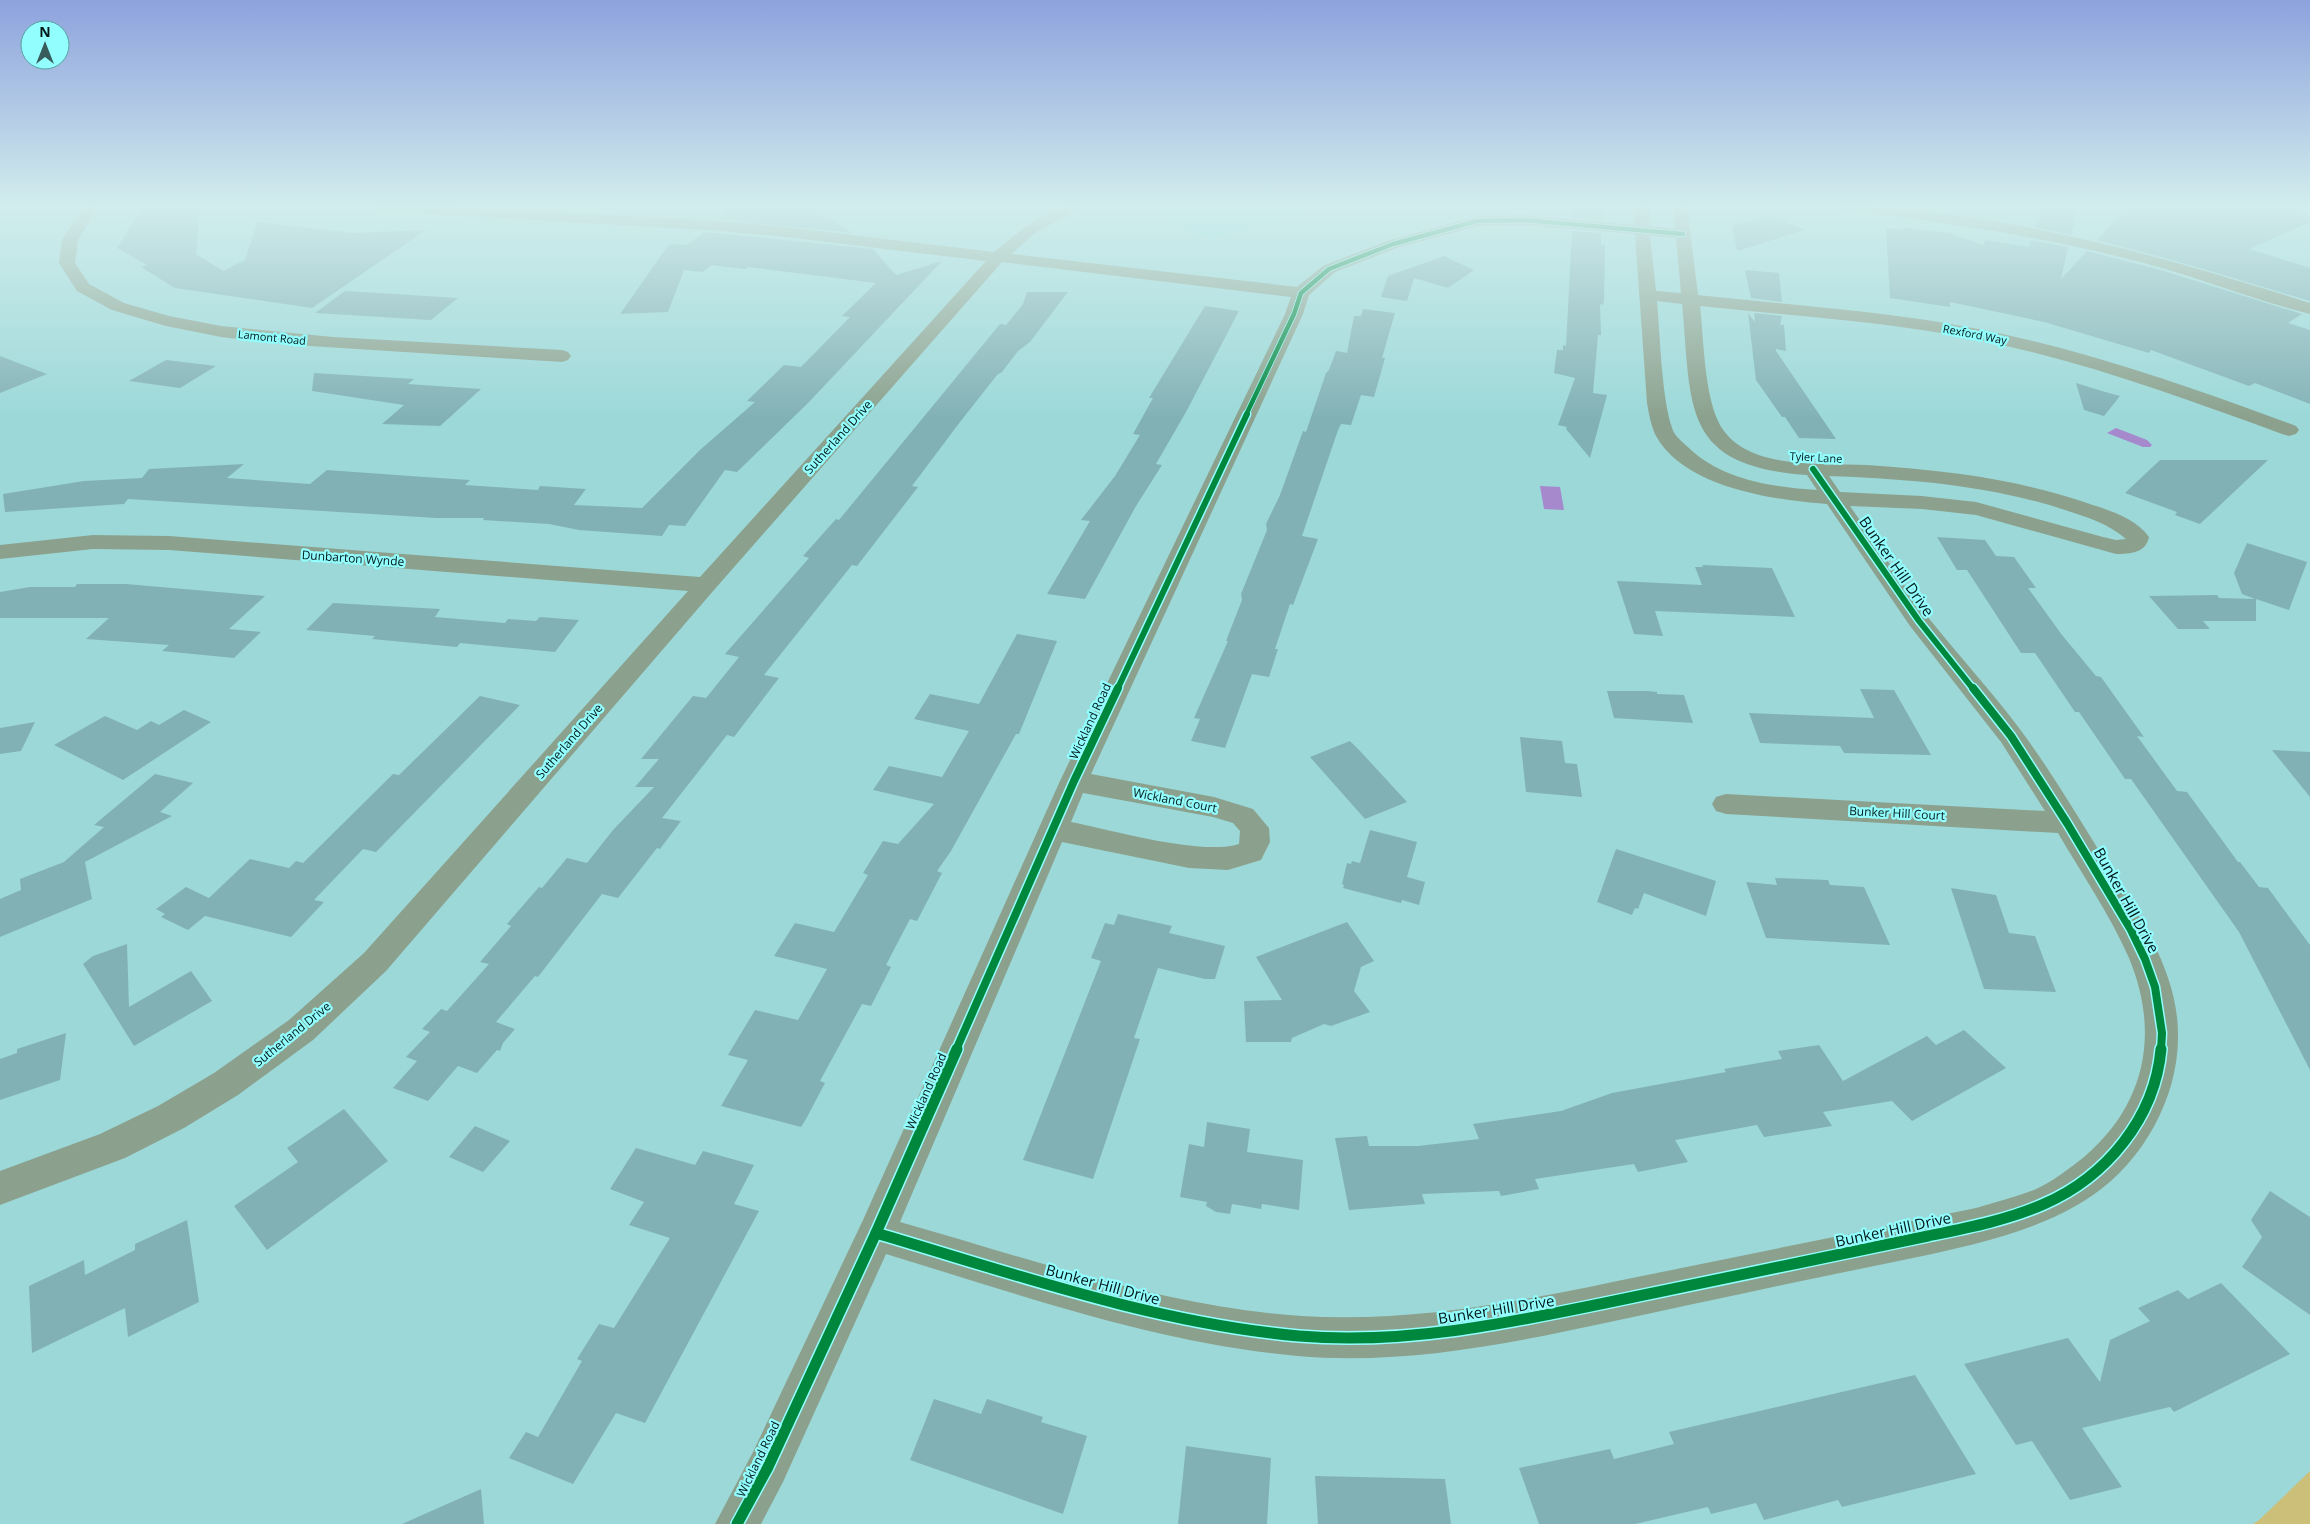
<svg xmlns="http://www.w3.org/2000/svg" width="2310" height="1524" font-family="'Open Sans',sans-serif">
  <rect width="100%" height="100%" fill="#9cd8d8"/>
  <polygon fill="#80dfdf" points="1147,206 1321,206 1209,239"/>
  <polygon fill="#ccbf79" points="2310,1471 2310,1524 2253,1524 2259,1520"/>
  <g fill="#a688cd">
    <polygon points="2116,428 2147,440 2152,445 2150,447 2143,447 2107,433"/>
    <polygon points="1540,486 1560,487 1564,510 1544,509"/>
  </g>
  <g fill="#82b1b5">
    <polygon points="182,206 200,206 196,254 223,271 245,260 257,222 353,233 426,230 312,308 175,288 141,267 147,265 117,248 141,210"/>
    <polygon points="723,206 812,206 852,233 720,219 722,217"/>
    <polygon points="1574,206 1603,206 1602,220 1573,218"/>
    <polygon points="2041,206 2078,206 2071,235 2035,227"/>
    <polygon points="2129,206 2281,206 2310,214 2310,222 2249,249 2310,268 2310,301 2190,265 2097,240"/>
    <polygon points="1769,215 1805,230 1737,251 1732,226"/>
    <polygon points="1886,228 1904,230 1904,228 1949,233 1984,245 1985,240 2029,247 2031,240 2068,247 2061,279 2087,251 2164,271 2302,314 2288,323 2310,330 2310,404 2255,383 2249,386 2151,350 2149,353 2044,322 1950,302 1950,307 1890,298"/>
    <polygon points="1572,231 1601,233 1601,245 1605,245 1604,301 1603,305 1600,304 1601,335 1598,335 1593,393 1607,395 1590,458 1566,429 1567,427 1558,425 1575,378 1554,373 1557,350 1563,350 1563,345 1566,346"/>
    <polygon points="704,232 873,249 896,275 942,261 809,402 737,472 725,470 685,526 669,525 662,536 579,530 549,524 483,520 484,518 436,518 128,499 124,504 5,512 3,494 84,481 142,478 149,469 244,464 227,478 310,484 327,470 424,477 470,480 465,485 538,490 540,486 586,489 574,505 642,508 700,450 755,402 747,401 784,365 801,367 850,317 842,316 876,283 748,267 745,269 711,265 703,272 684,270 668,312 620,314 669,244 687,245"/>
    <polygon points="1444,256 1474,270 1448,288 1414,278 1407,301 1381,297 1388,276"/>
    <polygon points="1745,270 1779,273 1782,302 1751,298"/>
    <polygon points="345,291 458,298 431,320 315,313"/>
    <polygon points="1027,292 1068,292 1030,342 1018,351 1002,372 997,375 960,422 912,486 918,487 857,566 852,565 764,675 779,678 734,737 727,735 662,818 681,821 660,849 657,848 618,898 602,894 538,977 535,976 496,1022 515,1029 503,1043 500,1051 497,1050 477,1073 458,1066 428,1101 393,1088 417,1061 406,1057 430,1032 422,1029 441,1009 447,1011 489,964 480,962 511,926 507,924 539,887 542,888 567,858 587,863 613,830 654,787 635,787 659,759 641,759 693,696 706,698 739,657 725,654 809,558 803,556 836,519 839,520 1000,324 1006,325 1023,304"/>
    <polygon points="1205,306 1239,311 1186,412 1156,464 1162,465 1136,506 1085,599 1047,594 1090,521 1081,520 1115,476 1140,435 1133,434 1153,398 1149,398"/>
    <polygon points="1363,309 1395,313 1382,358 1385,358 1374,397 1361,395 1351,425 1341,424 1338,430 1302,536 1318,539 1293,605 1290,604 1275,649 1278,649 1269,677 1252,674 1225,748 1191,741 1200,719 1194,718 1228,641 1226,641 1242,600 1241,594 1267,530 1266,524 1280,495 1303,431 1306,432 1326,373 1329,370 1336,351 1347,353 1354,316 1361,316"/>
    <polygon points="1748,313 1755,322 1754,313 1782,316 1780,325 1784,325 1786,351 1776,349 1776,351 1836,439 1799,438 1785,417 1782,417 1756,380"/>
    <polygon points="0,356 47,374 0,393"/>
    <polygon points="166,360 216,366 180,388 129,381"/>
    <polygon points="314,373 414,379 408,384 481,389 440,426 382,424 404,405 312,391"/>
    <polygon points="2076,383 2102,391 2120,396 2104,416 2084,410"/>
    <polygon points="2160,460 2268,460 2200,524 2175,515 2177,512 2125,493"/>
    <polygon points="1937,537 1985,540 1996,556 2014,557 2036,588 2028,588 2062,635 2096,676 2101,677 2144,737 2137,736 2177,791 2187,792 2238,862 2240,862 2259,887 2268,888 2310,945 2310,1070 2239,932 2131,779 2125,779 2079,712 2075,712 2035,653 2021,653 1967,570 1957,570"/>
    <polygon points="2247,543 2307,562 2289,610 2256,599 2256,621 2203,621 2210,629 2178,629 2149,596 2217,595 2219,598 2255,599 2242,594 2234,573"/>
    <polygon points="1702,565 1772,568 1795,617 1655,611 1663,636 1634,634 1617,581 1702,585 1695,567 1703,567"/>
    <polygon points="77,584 126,584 265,596 229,629 261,632 234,658 162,651 169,645 86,639 109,618 0,618 0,592 30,587 75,587"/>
    <polygon points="333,603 440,609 435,617 505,623 508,619 536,621 540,617 579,620 555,652 460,643 457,647 446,646 372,639 375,636 306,630"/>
    <polygon points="1017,634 1057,641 1019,734 1016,734 951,851 937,871 942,873 917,921 910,919 886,965 891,967 871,1006 862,1004 820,1081 825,1083 806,1119 801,1127 721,1106 748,1060 728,1055 755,1010 798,1020 827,969 774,956 795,923 834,932 868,875 863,873 883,841 898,844 934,804 873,790 889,766 942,777 969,731 914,719 930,694 979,704"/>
    <polygon points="1860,689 1894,690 1931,755 1844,753 1840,746 1760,743 1749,713 1874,718"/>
    <polygon points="1607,691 1647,691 1657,692 1657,694 1684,695 1693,723 1614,718"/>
    <polygon points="480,696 520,705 376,852 363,849 314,900 324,902 291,937 205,916 188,930 161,917 165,914 156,909 186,887 209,898 250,859 289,868 296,861 303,863 393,774 399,775"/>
    <polygon points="184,710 211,722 123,780 54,745 105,716 137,730 151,721 159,725"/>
    <polygon points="35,722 21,751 0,754 0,728"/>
    <polygon points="1520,737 1562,741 1565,763 1577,764 1582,797 1526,792"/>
    <polygon points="1350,741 1361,752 1407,802 1365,819 1310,757"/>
    <polygon points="2272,750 2310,752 2310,797"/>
    <polygon points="155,774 193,783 160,812 172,816 85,862 92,899 0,937 0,899 21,890 20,879 64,862 104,827 94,825"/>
    <polygon points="1370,830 1417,842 1407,877 1425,882 1419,905 1402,900 1401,903 1343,888 1344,885 1342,884 1347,863 1351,864 1352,861 1360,863"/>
    <polygon points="1616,849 1716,881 1706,916 1644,893 1638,909 1635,908 1632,915 1597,902"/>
    <polygon points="1775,878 1828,880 1830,885 1864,887 1890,945 1766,938 1746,882 1777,885"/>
    <polygon points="1951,888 1996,895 2009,933 2035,936 2056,992 1984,989"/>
    <polygon points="1118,914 1172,926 1169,933 1225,946 1215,979 1205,979 1158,968 1134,1038 1140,1039 1093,1179 1023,1160 1101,961 1091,958 1105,923 1114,925"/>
    <polygon points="1347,922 1374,961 1361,967 1354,991 1370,1012 1331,1026 1324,1024 1292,1038 1291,1042 1246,1042 1244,1001 1282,1000 1256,957"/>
    <polygon points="127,944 129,1007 191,971 212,1001 134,1046 83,964 93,956"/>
    <polygon points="1964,1030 2006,1068 1912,1121 1892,1101 1823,1112 1832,1126 1764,1137 1757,1125 1675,1140 1688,1162 1638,1172 1634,1164 1535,1179 1539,1189 1501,1196 1499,1191 1422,1194 1425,1204 1349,1210 1335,1138 1367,1136 1369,1146 1418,1146 1479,1139 1473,1124 1561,1111 1612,1093 1726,1072 1724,1069 1782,1059 1778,1051 1819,1045 1843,1081 1927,1036 1936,1045"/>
    <polygon points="66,1033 60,1080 0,1100 0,1059 17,1053 17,1049"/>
    <polygon points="344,1109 388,1161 267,1250 234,1206 298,1162 287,1148"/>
    <polygon points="1207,1122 1250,1129 1247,1152 1303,1160 1299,1210 1262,1204 1261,1209 1232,1204 1230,1214 1216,1212 1206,1206 1207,1202 1180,1197 1189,1144 1204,1147"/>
    <polygon points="475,1126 510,1141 483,1172 449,1157"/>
    <polygon points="636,1148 695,1165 703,1151 754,1165 734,1204 759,1211 645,1423 616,1413 573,1484 509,1458 526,1432 538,1437 582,1361 577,1359 599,1324 614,1328 670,1238 629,1225 644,1202 610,1189"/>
    <polygon points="2270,1191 2310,1217 2310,1315 2242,1267 2262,1237 2251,1220"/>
    <polygon points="187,1220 199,1302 128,1337 125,1308 32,1353 29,1286 84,1260 85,1275 135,1250 135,1244"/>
    <polygon points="2221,1283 2290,1354 2174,1412 2170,1407 2082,1428 2122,1487 2070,1500 2032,1441 2016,1445 1964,1364 2068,1338 2100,1382 2110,1340 2150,1321 2138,1308 2178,1290 2188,1299"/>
    <polygon points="1915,1375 1976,1474 1842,1507 1838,1500 1764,1520 1756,1503 1711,1514 1708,1507 1635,1524 1539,1524 1519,1468 1610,1449 1614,1459 1674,1444 1669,1432"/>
    <polygon points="934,1399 981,1414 987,1399 1043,1417 1041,1422 1087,1436 1063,1514 910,1460"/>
    <polygon points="1186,1446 1271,1458 1267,1524 1178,1524"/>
    <polygon points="1315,1476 1445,1479 1451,1524 1318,1524"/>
    <polygon points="481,1489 484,1524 402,1524"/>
  </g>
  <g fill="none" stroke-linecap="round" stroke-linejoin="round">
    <g fill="#8ba18d" fill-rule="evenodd">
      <polygon points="84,206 99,206 78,240 75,263 89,284 124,303 169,316 221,326 333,337 562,350 568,352 571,356 568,360 562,362 279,344 221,337 166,326 112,310 77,291 59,263 62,240"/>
      <path d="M373 206H439L708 220 777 226 994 252 1025 227 1062 206H1080L1078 209 1035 233 1011 254 1297 287 1323 266 1387 241 1477 216 1523 215 1634 225 1635 206H1649L1650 226 1675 229 1673 206H1687L1698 295C1790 305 1883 311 1973 328 2084 349 2191 387 2296 426L2299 430 2296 434 2289 436 2282 434C2181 397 2080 360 1974 339 1884 321 1791 316 1700 306 1704 339 1704 405 1724 431 1753 470 1824 463 1867 465 1898 467 1930 470 1961 474 2004 480 2046 489 2087 503 2108 510 2136 518 2149 537 2146 553 2130 554 2116 554L1976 515 1922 509 1850 506C1875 542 1900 580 1927 616 1957 654 1990 689 2019 728 2052 772 2080 820 2109 867 2141 919 2179 974 2178 1037 2178 1098 2143 1161 2093 1195 2039 1232 1972 1245 1908 1259 1868 1267 1827 1276 1787 1284 1726 1297 1665 1310 1605 1323 1503 1345 1401 1365 1297 1356 1156 1343 1021 1295 886 1254L783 1482 761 1524H715L753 1452 863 1220 1060 781 1285 314 1291 297 1002 262 714 590 386 971 313 1040 238 1095 184 1128 125 1158 0 1205V1171L100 1134 158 1106 214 1073 289 1020 364 953 688 591 169 550 93 549 0 559V545L93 535 169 536 700 577 986 261 777 236 708 230 380 211 375 210ZM1523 225 1635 234 1647 403C1649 414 1651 426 1656 436 1685 488 1774 500 1827 504L1910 626 2001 742 2045 811 1726 794 1716 797 1712 804 1716 811 1726 814 2058 833C2082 874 2110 915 2129 958 2160 1033 2146 1104 2084 1157 2069 1169 2052 1182 2034 1190 2015 1197 1995 1202 1976 1208 1868 1230 1760 1252 1652 1274 1535 1298 1422 1323 1302 1316 1165 1307 1031 1259 900 1222L1062 842 1189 868 1228 870 1261 860 1270 842 1269 828 1253 809 1214 797 1091 774 1303 314 1309 295 1335 272 1399 247 1478 226ZM1650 236 1676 238 1681 293 1656 291ZM1657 301 1682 304C1692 407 1680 466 1807 475L1817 490C1773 487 1722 480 1689 448 1684 443 1678 439 1675 434 1662 411 1660 331 1657 301ZM1829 476C1908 479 1989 485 2065 510 2087 517 2109 524 2126 539L2116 540 2103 537 1976 502 1922 496 1840 492ZM1083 793 1213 817 1233 823 1240 831 1239 844C1201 856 1112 830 1071 822Z"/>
      <path d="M1839 206C1889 206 1937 212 1986 220 2097 238 2203 269 2310 303V314C2254 300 2200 278 2144 263 2046 237 1946 222 1846 210L1841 209Z"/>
    </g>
    <g stroke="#92fefe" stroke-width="6">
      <polyline id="cycleway-far3" points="1246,415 1294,314 1301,293 1329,269 1393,244 1477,221 1523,220 1683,234"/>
    </g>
    <g stroke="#92fefe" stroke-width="9">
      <g id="cycleway-far2">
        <polyline points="1813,469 1919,621 1974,690"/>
        <polyline points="1117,690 1247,414"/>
      </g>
    </g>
    <g stroke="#92fefe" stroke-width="11">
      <g id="cycleway-far1">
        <polyline points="1973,688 2011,736 2067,823 2131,930 2145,959 2155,987 2162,1033 2161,1050"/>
        <polyline points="956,1050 1074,781 1118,688"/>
      </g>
    </g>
    <g stroke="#92fefe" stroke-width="14">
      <g id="cycleway">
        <path d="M876 1233C1015 1274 1154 1323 1299 1336 1402 1345 1504 1324 1605 1303 1669 1290 1733 1277 1798 1263 1841 1254 1885 1245 1928 1236 1967 1228 2008 1220 2044 1204 2106 1177 2155 1118 2161 1049"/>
        <polyline points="737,1524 768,1467 876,1233 957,1049"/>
      </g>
    </g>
    <use href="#cycleway-far3" stroke="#00873e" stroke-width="4.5"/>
    <use href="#cycleway-far2" stroke="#00873e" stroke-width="6"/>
    <use href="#cycleway-far1" stroke="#00873e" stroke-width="8"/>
    <use href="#cycleway" stroke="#00873e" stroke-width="11"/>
  </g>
  <linearGradient id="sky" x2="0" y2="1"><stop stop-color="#8da2dd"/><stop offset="0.49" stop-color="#d2eded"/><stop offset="1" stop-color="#d2eded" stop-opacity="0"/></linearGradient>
  <rect width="2310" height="419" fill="url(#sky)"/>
  <g text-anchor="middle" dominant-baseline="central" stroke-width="4.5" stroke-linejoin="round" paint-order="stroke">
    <g font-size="11" fill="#021818" stroke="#92fefe">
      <text transform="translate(1975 334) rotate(11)">Rexford Way</text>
      <text transform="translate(272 337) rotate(6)">Lamont Road</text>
      <text transform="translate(1816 457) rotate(3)">Tyler Lane</text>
    </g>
    <g font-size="12" fill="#021818" stroke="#92fefe">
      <text transform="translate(838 437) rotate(-48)">Sutherland Drive</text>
      <text transform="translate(353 558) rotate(4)">Dunbarton Wynde</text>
      <text transform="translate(1090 721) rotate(-65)">Wickland Road</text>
      <text transform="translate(569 741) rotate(-49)">Sutherland Drive</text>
      <text transform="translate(1175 800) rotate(11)">Wickland Court</text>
      <text transform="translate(1897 813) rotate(3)">Bunker Hill Court</text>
      <text transform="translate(292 1034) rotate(-39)">Sutherland Drive</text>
      <text transform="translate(926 1091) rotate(-66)">Wickland Road</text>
      <text transform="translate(758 1459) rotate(-64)">Wickland Road</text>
    </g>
    <g font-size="15" fill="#021818" stroke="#92fefe">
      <text transform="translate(1897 566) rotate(55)">Bunker Hill Drive</text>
      <text transform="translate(2127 900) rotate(61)">Bunker Hill Drive</text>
      <text transform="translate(1893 1229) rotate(-12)">Bunker Hill Drive</text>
      <text transform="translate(1103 1284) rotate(15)">Bunker Hill Drive</text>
      <text transform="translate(1496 1309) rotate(-9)">Bunker Hill Drive</text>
    </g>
  </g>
  <g transform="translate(45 45)"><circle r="24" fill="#92fefe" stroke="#58a2a2"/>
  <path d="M0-4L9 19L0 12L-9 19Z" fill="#385b5b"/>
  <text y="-8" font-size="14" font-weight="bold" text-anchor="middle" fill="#021818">N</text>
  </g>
</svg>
